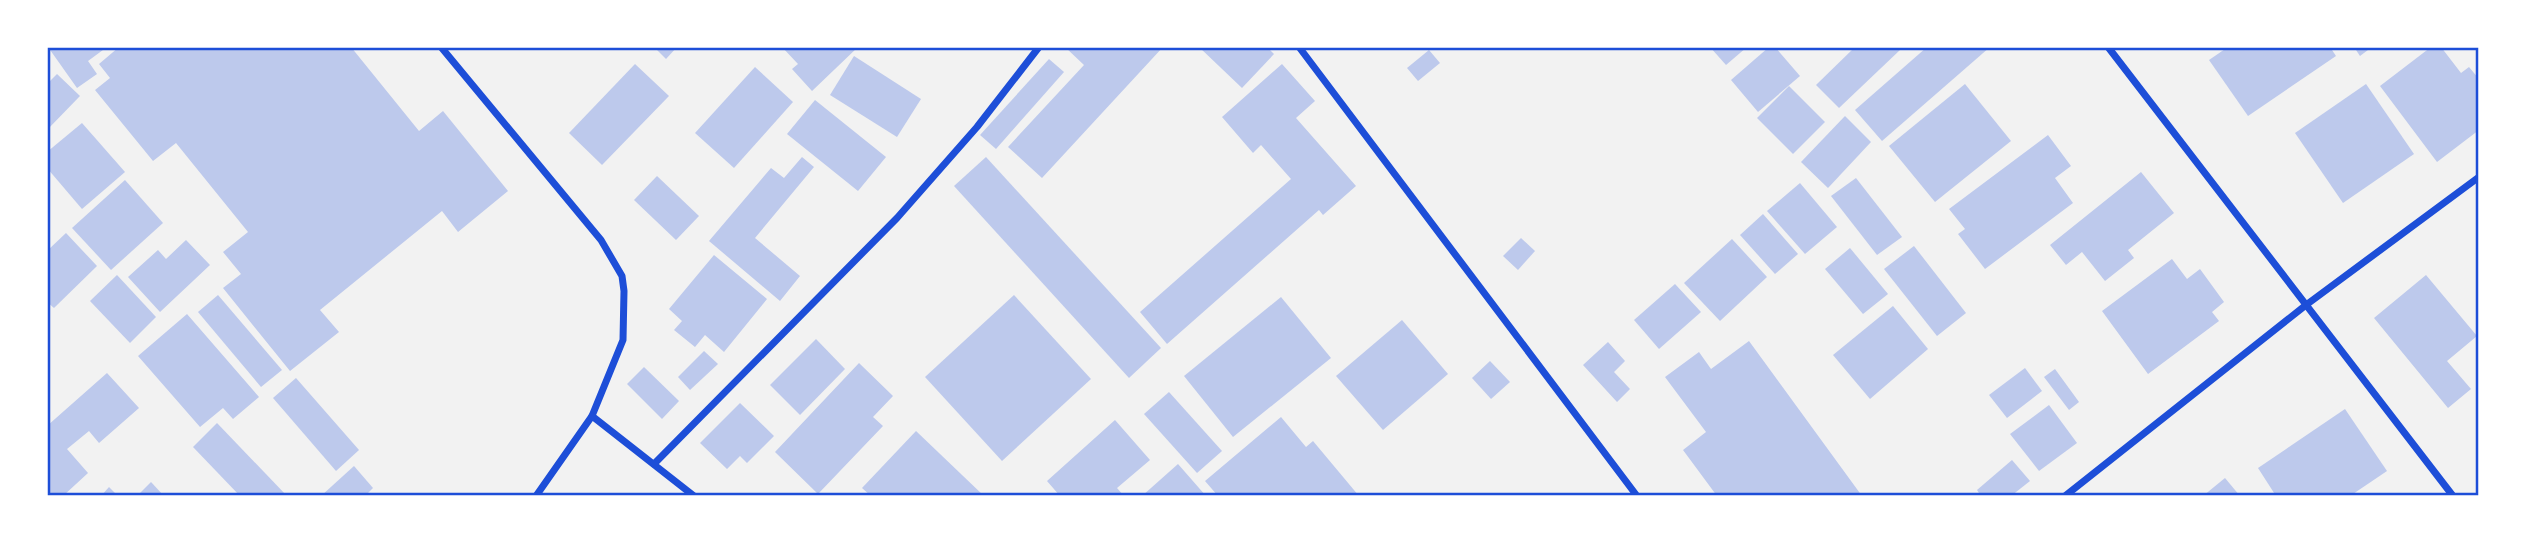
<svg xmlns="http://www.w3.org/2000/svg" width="2526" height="543" font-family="'Asap Condensed',sans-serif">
  <rect width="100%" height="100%" fill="#f2f2f2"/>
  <g fill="#bdc9ec">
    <polygon points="48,47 107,47 88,61 97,74 77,88"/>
    <polygon points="119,47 351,47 419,131 443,111 508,191 458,232 442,211 320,310 339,332 290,371 223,288 241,274 223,252 248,232 176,143 153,161 95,90 110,78 99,64"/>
    <polygon points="654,47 677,47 666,59"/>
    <polygon points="782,47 858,47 812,91 792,69 798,64"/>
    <polygon points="1065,47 1163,47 1042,178 1008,147 1084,65"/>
    <polygon points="1199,47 1267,47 1274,54 1242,88"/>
    <polygon points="1710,47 1747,47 1726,65"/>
    <polygon points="1769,47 1775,47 1800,76 1758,112 1731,80"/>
    <polygon points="1855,47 1898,47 1900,50 1839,108 1816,85"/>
    <polygon points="1927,47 1990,47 1882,141 1855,110"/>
    <polygon points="2228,47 2330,47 2336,56 2248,116 2209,60"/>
    <polygon points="2354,47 2372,47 2360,56"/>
    <polygon points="2431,47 2441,47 2461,73 2469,67 2479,79 2479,130 2437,162 2380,86"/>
    <polygon points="1429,50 1440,63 1418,81 1407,68"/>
    <polygon points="854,56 921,99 897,137 830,95"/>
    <polygon points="1049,59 1064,72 996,149 980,135"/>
    <polygon points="635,64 669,96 602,165 569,133"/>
    <polygon points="1282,64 1315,101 1296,118 1356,186 1323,215 1319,210 1167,344 1140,312 1291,179 1261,145 1253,153 1222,117"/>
    <polygon points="755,67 793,102 734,168 695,133"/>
    <polygon points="57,74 80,96 47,130 47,84"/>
    <polygon points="1965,84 2011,141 1935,202 1889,146"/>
    <polygon points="2366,84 2414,154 2343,203 2295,133"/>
    <polygon points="1789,86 1825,122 1793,154 1757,118"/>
    <polygon points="815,100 886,157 858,191 787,134"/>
    <polygon points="1845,116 1871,142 1828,188 1801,162"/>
    <polygon points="82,123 125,172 82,209 47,168 47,152"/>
    <polygon points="2048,135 2071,166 2055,178 2073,203 1985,269 1958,234 1965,229 1949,209"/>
    <polygon points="802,157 814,167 755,238 800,276 780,301 709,241 771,168 784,178"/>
    <polygon points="986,157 1161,348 1129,378 954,186"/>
    <polygon points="2141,172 2174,213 2128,250 2134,258 2105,281 2082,252 2066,265 2050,245"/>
    <polygon points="657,176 699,216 676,240 634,200"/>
    <polygon points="1856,178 1902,237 1877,255 1831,196"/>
    <polygon points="125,180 163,223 111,270 72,228"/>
    <polygon points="1800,183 1837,227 1805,254 1767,211"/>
    <polygon points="1763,214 1798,254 1775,274 1740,235"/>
    <polygon points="66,233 97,266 54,308 47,302 47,251"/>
    <polygon points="1521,238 1535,251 1518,270 1503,256"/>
    <polygon points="1732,239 1767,277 1720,321 1684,283"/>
    <polygon points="186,240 210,265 160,312 128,277 158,250 166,259"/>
    <polygon points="1914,246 1966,313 1937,336 1884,269"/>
    <polygon points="1850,248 1888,294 1863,314 1825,269"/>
    <polygon points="714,255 767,299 724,352 705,335 695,347 674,330 682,321 669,309"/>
    <polygon points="2172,259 2187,279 2200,269 2224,302 2212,312 2219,321 2148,374 2102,311"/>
    <polygon points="117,275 156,317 130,343 90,301"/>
    <polygon points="2426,275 2477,336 2447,361 2471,389 2448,408 2374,318"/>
    <polygon points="1675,284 1701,312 1659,349 1634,320"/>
    <polygon points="218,295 282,370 261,387 198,312"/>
    <polygon points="1014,295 1091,379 1002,461 925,377"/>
    <polygon points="1281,297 1331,358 1233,437 1184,376"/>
    <polygon points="1893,306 1928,349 1870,399 1833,355"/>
    <polygon points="187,314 259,397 233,419 223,408 200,427 138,356"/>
    <polygon points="1402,320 1448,374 1383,430 1336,376"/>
    <polygon points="816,339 845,369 800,415 770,385"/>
    <polygon points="1749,341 1862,496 1717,496 1683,450 1706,432 1665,377 1699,352 1711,369"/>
    <polygon points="1608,342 1625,361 1614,372 1630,389 1617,402 1583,365"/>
    <polygon points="704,351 718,364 690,390 678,377"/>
    <polygon points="1490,361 1510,382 1491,399 1472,378"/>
    <polygon points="859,363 893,396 873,417 883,426 818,494 775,452"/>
    <polygon points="644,367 679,401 662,419 627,384"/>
    <polygon points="2025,368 2042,391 2007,418 1989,395"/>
    <polygon points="2055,369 2079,402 2069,410 2044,377"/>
    <polygon points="107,373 139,408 99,443 89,431 67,449 88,473 63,496 52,496 47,491 47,426"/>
    <polygon points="296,378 359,450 336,471 273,398"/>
    <polygon points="1169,392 1222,451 1197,473 1144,414"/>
    <polygon points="740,403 774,436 747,463 740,456 727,469 700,443"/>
    <polygon points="2049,405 2077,443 2039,471 2010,434"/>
    <polygon points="2345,409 2387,471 2350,496 2276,496 2258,468"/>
    <polygon points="1281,417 1306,447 1313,441 1359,496 1218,496 1205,481"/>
    <polygon points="1115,420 1150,460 1117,488 1124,496 1060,496 1047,481"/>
    <polygon points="217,423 287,496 240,496 193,447"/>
    <polygon points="916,431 984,496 871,496 862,488"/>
    <polygon points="2012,460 2030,481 2011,496 1981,496 1977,490"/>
    <polygon points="1178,464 1206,496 1142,496"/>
    <polygon points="354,466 373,488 365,496 321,496"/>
    <polygon points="2225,478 2240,496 2203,496"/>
    <polygon points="151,482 164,496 137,496"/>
    <polygon points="109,487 118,496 101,496"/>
  </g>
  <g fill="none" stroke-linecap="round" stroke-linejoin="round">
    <g stroke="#1d4ed8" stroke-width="7">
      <polyline points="441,47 601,240 622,276 624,291 623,340 592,416 694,496"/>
      <polyline points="1299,47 1637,496"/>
      <polyline points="2108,47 2453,496"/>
      <polyline points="654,464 897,218 977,127 1039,47"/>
      <polyline points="536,496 592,416"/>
      <polyline points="2065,496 2306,305 2479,177"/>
    </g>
  </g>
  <rect width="2526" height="543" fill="none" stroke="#ffffff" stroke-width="98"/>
  <rect x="49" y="49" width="2428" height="445" fill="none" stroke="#1d4ed8" stroke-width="2.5"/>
</svg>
